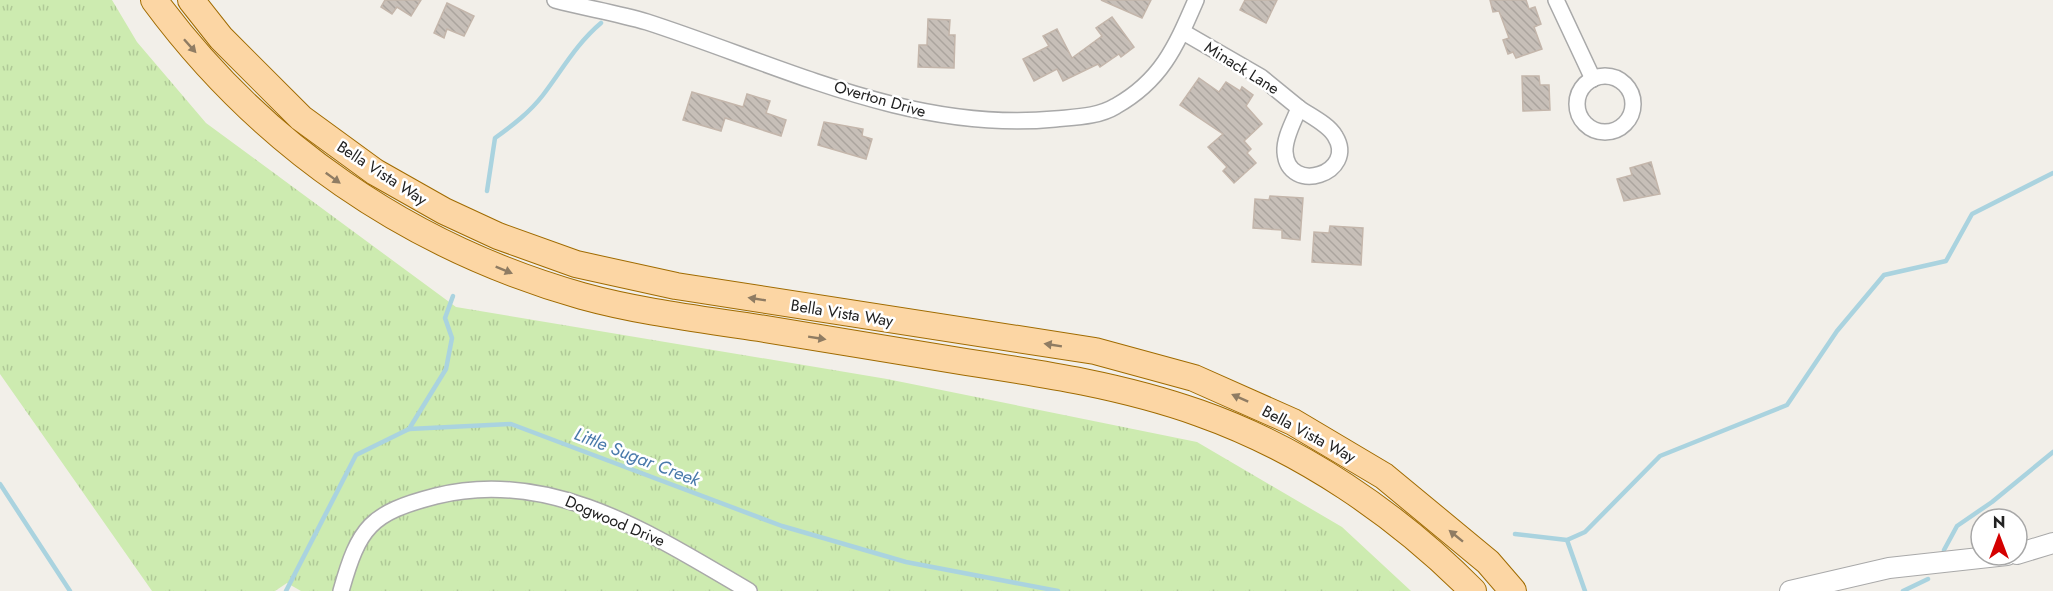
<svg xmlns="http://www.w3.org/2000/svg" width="2053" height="591" font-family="Jost,sans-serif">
  <defs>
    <pattern id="grass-tufts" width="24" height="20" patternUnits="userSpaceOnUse" patternTransform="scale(1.5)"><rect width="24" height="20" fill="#cdebb0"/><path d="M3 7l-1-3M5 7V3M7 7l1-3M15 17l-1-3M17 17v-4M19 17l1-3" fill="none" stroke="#b0c997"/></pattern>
    <pattern id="building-back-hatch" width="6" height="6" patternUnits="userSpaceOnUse" patternTransform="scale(1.5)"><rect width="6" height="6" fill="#c7bfb8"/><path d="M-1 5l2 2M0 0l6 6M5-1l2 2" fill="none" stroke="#aba49e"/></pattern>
  </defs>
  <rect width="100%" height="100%" fill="#f2efe9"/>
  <polygon fill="url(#grass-tufts)" points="0,0 112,0 137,42 206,123 456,307 887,379 1197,442 1342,527 1411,591 301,591 287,583 275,591 152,591 0,374"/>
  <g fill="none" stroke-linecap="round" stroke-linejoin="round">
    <g stroke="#aad3df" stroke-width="4.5">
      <path d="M487 191 495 138C513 125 530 112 543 95 562 70 577 43 601 23"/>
      <polyline points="409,429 446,369 452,338 445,318 453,296"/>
      <polyline points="0,484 70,591"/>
      <polyline points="1515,534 1567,540 1585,532 1660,456 1787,405 1837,331 1884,275 1946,261 1972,214 2053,173"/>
      <polyline points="1567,540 1585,591"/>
      <polyline points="1944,550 1957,526 1992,502 2053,452"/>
      <polyline points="286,591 356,455 409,429 511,424 782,526 906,562 1058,591"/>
      <polyline points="1903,591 1928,579"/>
    </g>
  </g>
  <g fill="url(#building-back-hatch)" stroke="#c4b6ab" stroke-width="1.5">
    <polygon points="385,0 421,0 411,16 397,7 392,14 381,7"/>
    <polygon points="1101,0 1151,0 1142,18"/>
    <polygon points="1245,0 1277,0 1266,23 1240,10"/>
    <polygon points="1490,0 1526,0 1529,9 1535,7 1541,24 1534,27 1542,49 1516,58 1513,52 1508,54 1503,40 1509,38 1499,11 1493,12"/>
    <polygon points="447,3 474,16 464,36 447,29 444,38 434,33"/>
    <polygon points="1112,17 1134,47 1121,57 1119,54 1100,67 1098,64 1063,81 1057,69 1034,81 1023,59 1049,46 1043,36 1057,29 1072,58 1102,36 1096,28"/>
    <polygon points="928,19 950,20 949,35 955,35 954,68 918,67 919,45 927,45"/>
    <polygon points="1522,76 1539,76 1540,85 1549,85 1550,110 1523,111"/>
    <polygon points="1199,78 1219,92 1226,82 1240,91 1242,87 1253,95 1246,106 1262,124 1244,141 1251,149 1247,153 1256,163 1234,183 1223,171 1227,167 1208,147 1223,134 1180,105"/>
    <polygon points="692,92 743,107 747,94 770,101 766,113 786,120 781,136 725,118 721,131 683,120"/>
    <polygon points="824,122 863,129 862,136 872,139 866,159 818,145"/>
    <polygon points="1651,162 1660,194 1624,201 1617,179 1632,175 1630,168"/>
    <polygon points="1270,196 1303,198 1300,240 1282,238 1282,230 1253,228 1255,199 1269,200"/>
    <polygon points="1330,226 1363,228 1361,265 1312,262 1314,232 1329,233"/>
  </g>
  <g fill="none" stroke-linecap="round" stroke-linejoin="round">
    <g stroke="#a9a9a9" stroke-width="18">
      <g id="minor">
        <path d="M555 0C585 8 617 13 647 22 780 65 912 133 1055 119 1075 117 1098 117 1116 106 1162 80 1176 46 1196 0"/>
        <polyline points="1556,0 1593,79"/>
        <polyline points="1183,32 1261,77 1299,108"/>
        <circle cx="1605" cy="104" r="28"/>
        <path d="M1299 108C1310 116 1328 124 1335 136 1358 173 1288 196 1285 152 1284 138 1294 121 1299 108Z"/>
        <path d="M341 591C359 527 370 513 436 496 551 467 653 535 749 591"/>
      </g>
    </g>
    <g stroke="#a9a9a9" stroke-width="22">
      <g id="tertiary">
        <polyline points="2017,554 2053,543"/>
        <polyline points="1790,591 1889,568 2007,555"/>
      </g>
    </g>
    <g stroke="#a06b00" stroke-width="28">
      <g id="primary">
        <path d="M154 0C261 145 409 247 582 296 640 312 700 319 759 328 828 339 897 351 966 362 1045 374 1123 386 1199 413 1301 449 1397 514 1473 591"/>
        <polyline points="191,0 221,38 301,118 375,172 444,211 498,236 576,264 676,286 1095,351 1194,378 1293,422 1384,476 1488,562 1513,591"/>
      </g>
    </g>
    <use href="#minor" stroke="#fff" stroke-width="15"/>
    <use href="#tertiary" stroke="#fff" stroke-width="20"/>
    <use href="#primary" stroke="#fcd6a4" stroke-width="26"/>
  </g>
  <defs><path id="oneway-solid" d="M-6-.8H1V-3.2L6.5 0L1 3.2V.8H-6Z" transform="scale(1.5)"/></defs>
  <g fill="#8f7c63">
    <use href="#oneway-solid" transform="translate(190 46) rotate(48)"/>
    <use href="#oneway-solid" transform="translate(333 178) rotate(36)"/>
    <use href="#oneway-solid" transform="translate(504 270) rotate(22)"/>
    <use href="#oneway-solid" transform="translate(757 299) rotate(-171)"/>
    <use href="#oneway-solid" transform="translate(817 338) rotate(9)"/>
    <use href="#oneway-solid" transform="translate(1053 345) rotate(-171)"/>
    <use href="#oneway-solid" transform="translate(1240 398) rotate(-156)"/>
    <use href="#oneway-solid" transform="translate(1456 536) rotate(-141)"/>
  </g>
  <g text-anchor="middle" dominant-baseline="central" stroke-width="5" stroke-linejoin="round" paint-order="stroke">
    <g font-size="16" fill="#222" stroke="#fff">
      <text transform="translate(1242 68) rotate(32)">Minack Lane</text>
      <text transform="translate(880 99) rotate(16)">Overton Drive</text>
      <text transform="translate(382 173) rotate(33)">Bella Vista Way</text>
      <text transform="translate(842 313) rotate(9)">Bella Vista Way</text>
      <text transform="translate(1309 434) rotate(28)">Bella Vista Way</text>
      <text transform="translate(615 521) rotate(23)">Dogwood Drive</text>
    </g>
    <g font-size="18" font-style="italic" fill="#4a7aab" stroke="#fff">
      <text transform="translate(637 457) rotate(21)">Little Sugar Creek</text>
    </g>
  </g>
  <g transform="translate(1999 537)"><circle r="28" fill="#ffffff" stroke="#a7a7a7" stroke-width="1.5"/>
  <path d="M0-4.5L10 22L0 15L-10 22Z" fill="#d40000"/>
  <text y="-9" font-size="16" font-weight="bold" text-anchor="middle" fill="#222222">N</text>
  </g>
</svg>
